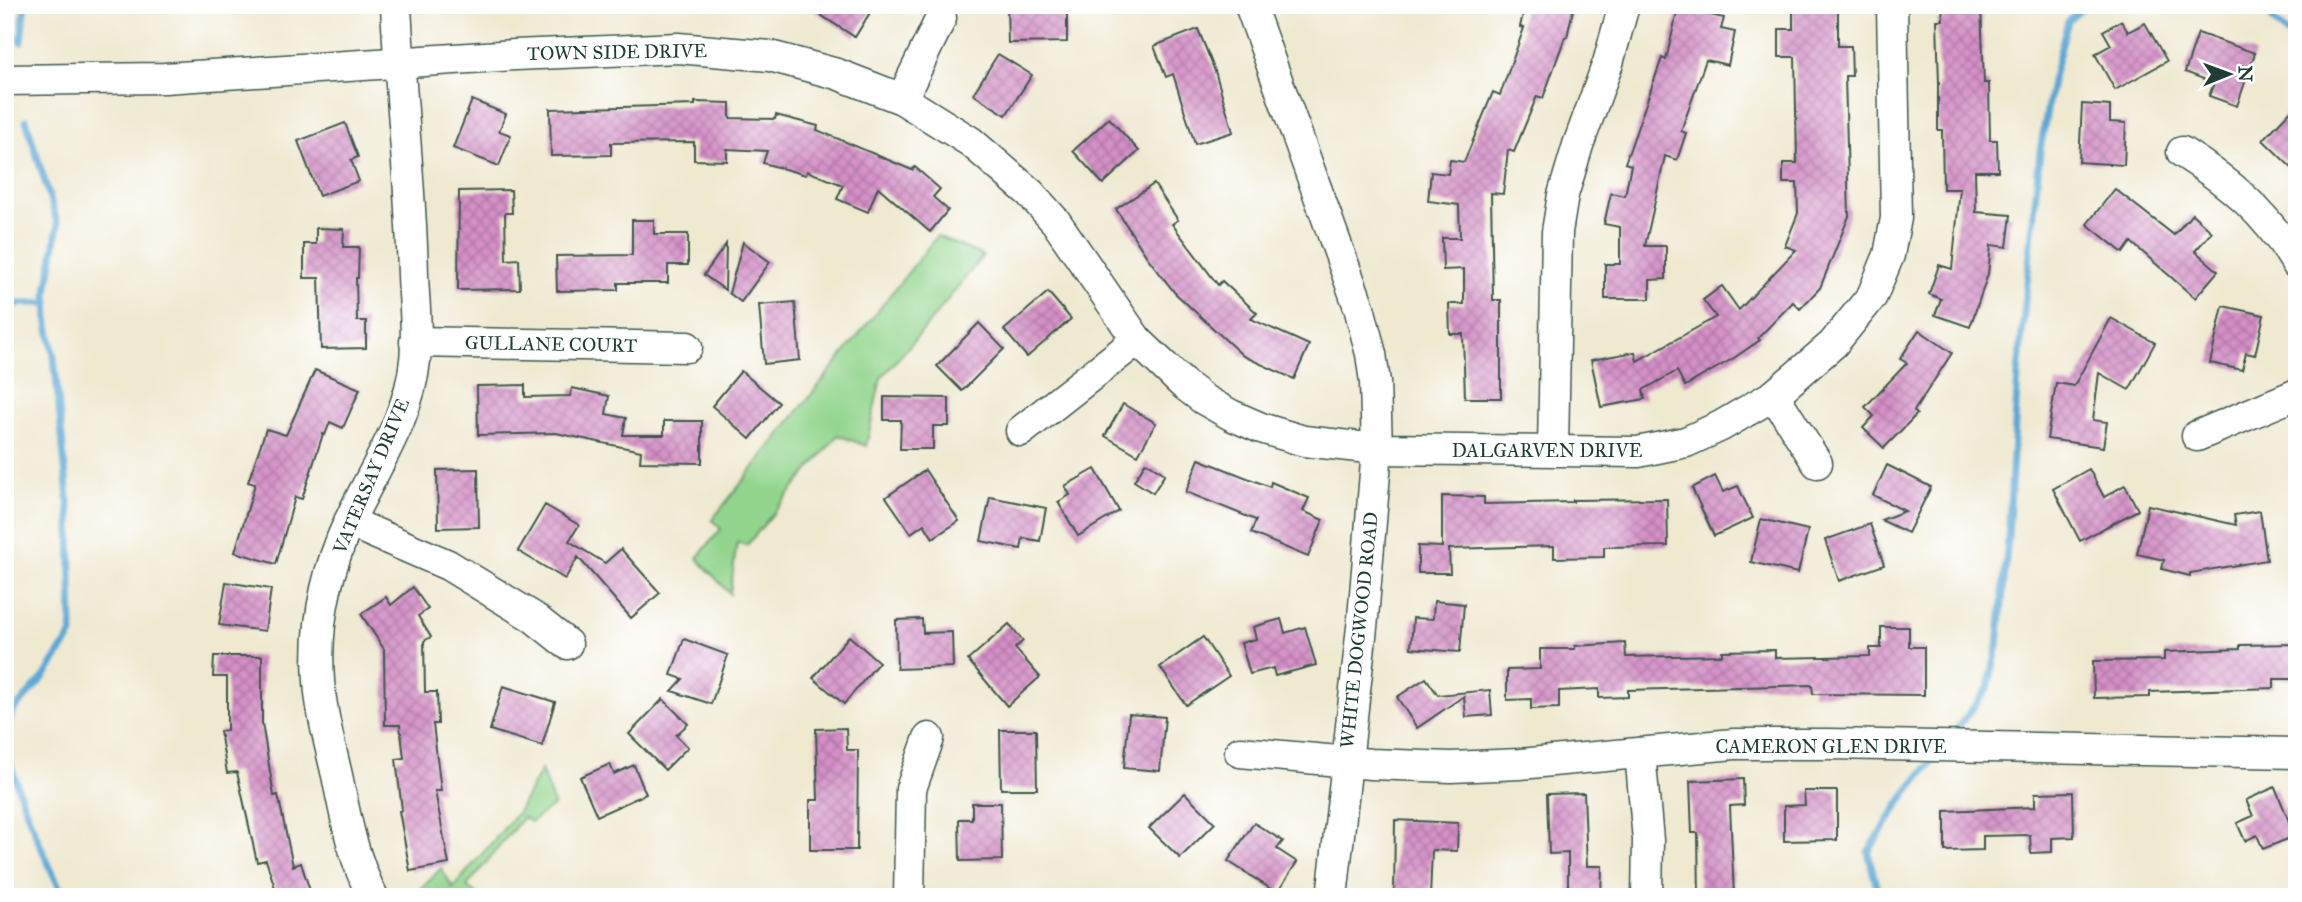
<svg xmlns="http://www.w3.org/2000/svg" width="2302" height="902" font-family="'IM FELL Great Primer',serif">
  <defs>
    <pattern id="building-cross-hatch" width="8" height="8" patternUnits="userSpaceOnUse" patternTransform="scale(1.75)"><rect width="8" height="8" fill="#d590c7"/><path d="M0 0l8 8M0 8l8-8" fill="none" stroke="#ac77a2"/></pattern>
  </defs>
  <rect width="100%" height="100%" fill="#fff"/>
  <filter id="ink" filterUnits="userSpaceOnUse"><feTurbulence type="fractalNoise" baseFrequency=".0143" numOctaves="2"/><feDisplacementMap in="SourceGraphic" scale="14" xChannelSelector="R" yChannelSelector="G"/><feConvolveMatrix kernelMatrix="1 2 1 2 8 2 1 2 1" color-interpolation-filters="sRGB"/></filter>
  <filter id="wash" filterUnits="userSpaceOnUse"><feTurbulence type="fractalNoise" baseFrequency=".00686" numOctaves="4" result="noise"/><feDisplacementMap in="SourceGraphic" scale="28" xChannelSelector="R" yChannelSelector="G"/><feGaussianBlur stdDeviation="1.57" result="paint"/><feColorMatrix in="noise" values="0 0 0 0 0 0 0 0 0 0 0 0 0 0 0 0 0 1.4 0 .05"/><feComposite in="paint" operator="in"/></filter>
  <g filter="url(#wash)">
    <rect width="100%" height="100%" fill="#efe9d0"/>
    <g fill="#92d58d" stroke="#588960" stroke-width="2">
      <polygon points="937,236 983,256 925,328 881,378 866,446 838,435 747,545 737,542 730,594 697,558 721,529 712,520"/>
      <polygon points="541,770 554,805 531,822 523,817 467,886 480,897 414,897 441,868 453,888 518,812"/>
    </g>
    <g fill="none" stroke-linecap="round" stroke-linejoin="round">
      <g stroke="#5ca8d5" stroke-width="7">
        <polyline points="2265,5 2274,21 2297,44"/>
        <polyline points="21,42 25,5"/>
        <polyline points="5,304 48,303"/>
        <polyline points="5,738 12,712 44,677 72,634 70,519 54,357 48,324 47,292 58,225 26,120"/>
        <polyline points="1950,738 1988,688 1998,646 2008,538 2018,374 2040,151 2052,81 2068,21 2086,5"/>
        <path d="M5 743C18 797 40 847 64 897"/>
        <polyline points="1879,897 1868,852 1907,792 1936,756"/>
      </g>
    </g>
    <g id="blocks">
      <g fill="url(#building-cross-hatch)">
        <polygon points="805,5 861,5 871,11 855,37"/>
        <polygon points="1007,5 1067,5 1067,42 1008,43"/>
        <polygon points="1525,5 1574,5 1567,37 1565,37 1543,98 1537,96 1514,152 1508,150 1503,194 1491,193 1493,300 1501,300 1501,398 1465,398 1463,334 1450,334 1449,304 1464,304 1464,269 1443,270 1442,238 1460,238 1459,205 1428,201 1431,172 1448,174 1450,160 1464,162 1493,92 1500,95 1524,28 1520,27"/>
        <polygon points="1793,5 1838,5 1838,46 1851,46 1852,76 1845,76 1849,216 1820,288 1800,309 1793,302 1758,338 1760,340 1734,358 1685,386 1677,371 1643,390 1645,399 1601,407 1591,360 1635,352 1637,361 1716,317 1703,300 1722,286 1739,310 1796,250 1785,246 1798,213 1797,183 1783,183 1783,163 1797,163 1795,57 1779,57 1779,29 1793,29"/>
        <polygon points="1942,5 1981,5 1984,83 1989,83 1990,140 1997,140 1998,171 1975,171 1976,212 2011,215 2007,247 1991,245 1988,274 1970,327 1935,315 1941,299 1929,294 1939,265 1952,269 1960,189 1943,189 1942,130 1938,130 1938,84 1939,84 1937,20 1943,20"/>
        <polygon points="1678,8 1724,18 1721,29 1735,32 1728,65 1706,60 1681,131 1686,133 1677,160 1665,156 1645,246 1666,246 1666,279 1650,280 1650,299 1605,299 1605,264 1620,264 1620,227 1604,224 1611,193 1625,196 1631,165 1625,163 1662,58 1666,60"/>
        <polygon points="2121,21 2128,32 2145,23 2167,61 2115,90 2095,54 2111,45 2103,31"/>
        <polygon points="1198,29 1215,71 1233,132 1195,144 1173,74 1166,77 1154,46"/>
        <polygon points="2198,33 2255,53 2237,106 2209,96 2214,83 2185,72"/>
        <polygon points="998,54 1032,75 1006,115 973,94"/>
        <polygon points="472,100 506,114 499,131 511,135 499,166 453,148"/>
        <polygon points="695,102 730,103 730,118 775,119 776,115 818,126 817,130 912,170 915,167 940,189 933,197 948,210 930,232 878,187 868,212 837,199 843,185 807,171 806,175 763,163 767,151 727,149 727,161 694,160 694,142 611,143 611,155 551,156 550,109 695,105"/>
        <polygon points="2082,104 2110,106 2110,122 2126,123 2124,165 2079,162"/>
        <polygon points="2297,104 2297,173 2263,140"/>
        <polygon points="1109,118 1139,151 1103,184 1073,151"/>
        <polygon points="345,123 358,157 351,160 359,181 319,196 298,141"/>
        <polygon points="1154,184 1178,220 1172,224 1218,285 1222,281 1257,313 1251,319 1309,345 1294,379 1243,356 1175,293 1147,257 1116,209"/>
        <polygon points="2115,189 2174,235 2192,214 2212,232 2195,251 2218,271 2195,298 2131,242 2123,253 2087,224"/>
        <polygon points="511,190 512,213 505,213 506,260 519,259 520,289 458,290 459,191"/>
        <polygon points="632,220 654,220 654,234 688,234 688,265 668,265 668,283 618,283 618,290 557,291 556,256 632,255"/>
        <polygon points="316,228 344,229 343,247 359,247 358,278 356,278 357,321 366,321 366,348 321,349 319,278 304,278 304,244 316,244"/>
        <polygon points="743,242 770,262 741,302 729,293"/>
        <polygon points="726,244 725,290 704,275"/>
        <polygon points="1048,292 1071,319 1027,357 1004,330"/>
        <polygon points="795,302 800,360 764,364 759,305"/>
        <polygon points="2223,306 2264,315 2255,355 2246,353 2242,370 2210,363"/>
        <polygon points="2111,318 2155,343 2129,390 2099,373 2093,420 2107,422 2103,447 2047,439 2056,383 2074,386"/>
        <polygon points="979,323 1004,349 962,391 937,366"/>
        <polygon points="1919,330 1952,353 1914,411 1917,414 1884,448 1863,428 1874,416 1865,407 1907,363 1900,359"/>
        <polygon points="315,370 360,389 343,428 330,422 325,435 323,434 302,499 295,497 276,564 235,552 255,484 248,482 266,429 286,435"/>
        <polygon points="741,371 779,403 750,439 712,406"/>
        <polygon points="525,385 525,397 570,396 572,388 609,396 606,414 626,418 623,435 664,435 664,421 702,421 702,463 640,462 641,451 556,433 478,435 477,386"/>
        <polygon points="884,397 949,398 949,426 933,426 933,449 900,449 901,420 884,420"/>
        <polygon points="1123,404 1156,423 1138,455 1105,436"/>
        <polygon points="1199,459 1270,487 1271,482 1309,498 1303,511 1323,520 1308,557 1251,533 1256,520 1186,492"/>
        <polygon points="1146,462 1165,474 1153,493 1134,481"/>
        <polygon points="1887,465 1931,487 1908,533 1881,520 1905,511 1873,495"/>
        <polygon points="478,469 479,527 438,528 437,470"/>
        <polygon points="1095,469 1119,511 1078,536 1058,502 1070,495 1065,486"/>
        <polygon points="2089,469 2104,497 2125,485 2138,510 2080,541 2053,489"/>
        <polygon points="925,470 959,521 933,538 924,524 911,533 886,497"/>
        <polygon points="1715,476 1723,492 1738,486 1753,518 1714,536 1692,488"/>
        <polygon points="1442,496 1484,497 1484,504 1573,502 1573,500 1667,499 1668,546 1604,547 1604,557 1554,558 1554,546 1449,549 1450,573 1418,573 1418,546 1442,547"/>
        <polygon points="990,497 1046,508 1040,541 1023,538 1021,549 981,541"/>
        <polygon points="545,505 579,525 569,541 605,563 621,549 660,593 631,618 578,557 565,579 518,551"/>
        <polygon points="2148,505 2236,525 2234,515 2260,511 2267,560 2190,573 2190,576 2162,569 2164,560 2137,554"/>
        <polygon points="1761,519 1808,530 1798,573 1751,562"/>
        <polygon points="1870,524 1884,565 1839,581 1825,540"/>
        <polygon points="226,582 271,589 265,631 219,625"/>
        <polygon points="413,587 428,609 418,616 431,637 424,641 425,692 437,692 438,724 433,724 441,791 435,791 449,864 410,871 399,811 402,810 396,759 404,758 400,725 385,725 384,649 361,614 386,597 391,605"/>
        <polygon points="1434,601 1464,604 1460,652 1411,648 1413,618 1433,619"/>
        <polygon points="922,619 923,633 952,632 953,667 897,669 896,620"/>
        <polygon points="1281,619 1285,633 1305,627 1316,665 1275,676 1273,668 1250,674 1241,643 1256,639 1253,627"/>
        <polygon points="1009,624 1023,641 1015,648 1040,677 1007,706 968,660"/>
        <polygon points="1881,627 1909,627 1909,647 1924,647 1924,695 1813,694 1812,685 1628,690 1628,697 1599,698 1599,689 1559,691 1559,708 1531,709 1531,699 1507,700 1507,670 1540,669 1540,649 1575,649 1575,646 1625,643 1626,657 1722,655 1722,651 1775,650 1775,658 1870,656 1870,648 1881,648"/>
        <polygon points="849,636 879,662 844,704 813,678"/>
        <polygon points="1203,637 1229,676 1186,705 1160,667"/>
        <polygon points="684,639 728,655 711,704 672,691 683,679 671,675"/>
        <polygon points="2293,644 2294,679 2274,679 2274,688 2150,692 2150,697 2094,698 2093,661 2164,660 2164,652 2240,649 2240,645"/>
        <polygon points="214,656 262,656 262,723 274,796 278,795 293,866 301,863 312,897 278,897 266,860 257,862 237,772 227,773 220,731 227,730 227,677 213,677"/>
        <polygon points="1426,678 1438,695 1490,690 1492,715 1466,717 1464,696 1417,728 1397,697"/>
        <polygon points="503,686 555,702 542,746 490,730"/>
        <polygon points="663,699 688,724 676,735 688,747 665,770 629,734"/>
        <polygon points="1129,714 1165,717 1160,771 1124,768"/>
        <polygon points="846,728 847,750 858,750 857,850 810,850 810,800 818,800 816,729"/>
        <polygon points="1000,730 1036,730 1037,789 1001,789"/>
        <polygon points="610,764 614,774 634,765 646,794 597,816 580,777"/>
        <polygon points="1743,779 1744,805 1730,806 1734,897 1699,897 1698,833 1692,833 1690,781"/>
        <polygon points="2275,787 2295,836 2263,849 2257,835 2245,841 2237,823 2253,816 2246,800"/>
        <polygon points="1804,791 1837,791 1837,840 1784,841 1784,806 1805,805"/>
        <polygon points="2073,792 2074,837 2052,838 2052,852 2031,853 2030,835 1983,836 1983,850 1945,851 1945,811 2035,807 2035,793"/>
        <polygon points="1185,793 1215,823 1180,858 1149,828"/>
        <polygon points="1584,793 1587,866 1602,866 1601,897 1568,897 1568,853 1549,854 1547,794"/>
        <polygon points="972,803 1001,803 1002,860 960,861 959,819 972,819"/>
        <polygon points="1395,820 1458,823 1457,851 1432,850 1430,897 1394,897"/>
        <polygon points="1254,823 1283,841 1277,849 1297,862 1277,893 1228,861"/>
      </g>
    </g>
  </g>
  <g filter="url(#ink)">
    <use href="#blocks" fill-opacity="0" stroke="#3e574b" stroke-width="2"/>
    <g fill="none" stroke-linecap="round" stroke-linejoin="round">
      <g stroke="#3e574b" stroke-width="33">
        <g id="minor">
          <polyline points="1250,5 1359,307 1371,354 1375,382 1377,449 1363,618 1332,897"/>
          <polyline points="5,80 164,78 515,55 678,48 770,56 837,74 902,99 971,142 1030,193 1056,222 1137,340 1182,383 1203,399 1231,415 1261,428 1304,441 1377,449 1638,452 1686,442 1721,426 1774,395 1833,344 1872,296 1889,255 1896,218 1892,5"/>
          <polyline points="902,99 941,18"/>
          <path d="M2182 152C2231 183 2267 214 2297 264"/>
          <polyline points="415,342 687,347"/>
          <polyline points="1774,395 1817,463"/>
          <polyline points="1021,431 1137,340"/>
          <polyline points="2197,436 2297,394"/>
          <polyline points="1553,450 1557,232 1563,195 1578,145 1608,63 1624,5"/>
          <polyline points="349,522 448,565 533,617 567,644"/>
          <polyline points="1240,752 1371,764 1451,767 1520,764 1734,744 1829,744 2297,753"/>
          <polyline points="1640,753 1648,840 1647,897"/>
          <path d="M373 897C354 861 346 820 338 780 331 748 321 714 319 681 315 626 326 572 349 522 372 471 410 418 415 360 418 332 414 303 413 275 411 185 400 95 396 5"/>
          <polyline points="909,897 911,789 929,738"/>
        </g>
      </g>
      <use href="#minor" stroke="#fff" stroke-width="30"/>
    </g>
  </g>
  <g text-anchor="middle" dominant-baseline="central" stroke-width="7" stroke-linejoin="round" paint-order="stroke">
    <g font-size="19" fill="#1f3d34" stroke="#fff">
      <text transform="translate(617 52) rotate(-1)">TOWN SIDE DRIVE</text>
      <text transform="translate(551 344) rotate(1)">GULLANE COURT</text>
      <text x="1547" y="450">DALGARVEN DRIVE</text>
      <text transform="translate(371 476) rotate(-67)">VATERSAY DRIVE</text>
      <text transform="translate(1359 630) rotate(-84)">WHITE DOGWOOD ROAD</text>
      <text x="1831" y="746">CAMERON GLEN DRIVE</text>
    </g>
  </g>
  <rect width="2302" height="902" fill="none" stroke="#fff" stroke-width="28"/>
  <g transform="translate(2229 74) rotate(89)" stroke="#ffffff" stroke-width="5" paint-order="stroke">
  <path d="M0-5L12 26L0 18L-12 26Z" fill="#1f3d34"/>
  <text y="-10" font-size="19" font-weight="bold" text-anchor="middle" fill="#1f3d34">N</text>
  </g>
</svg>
